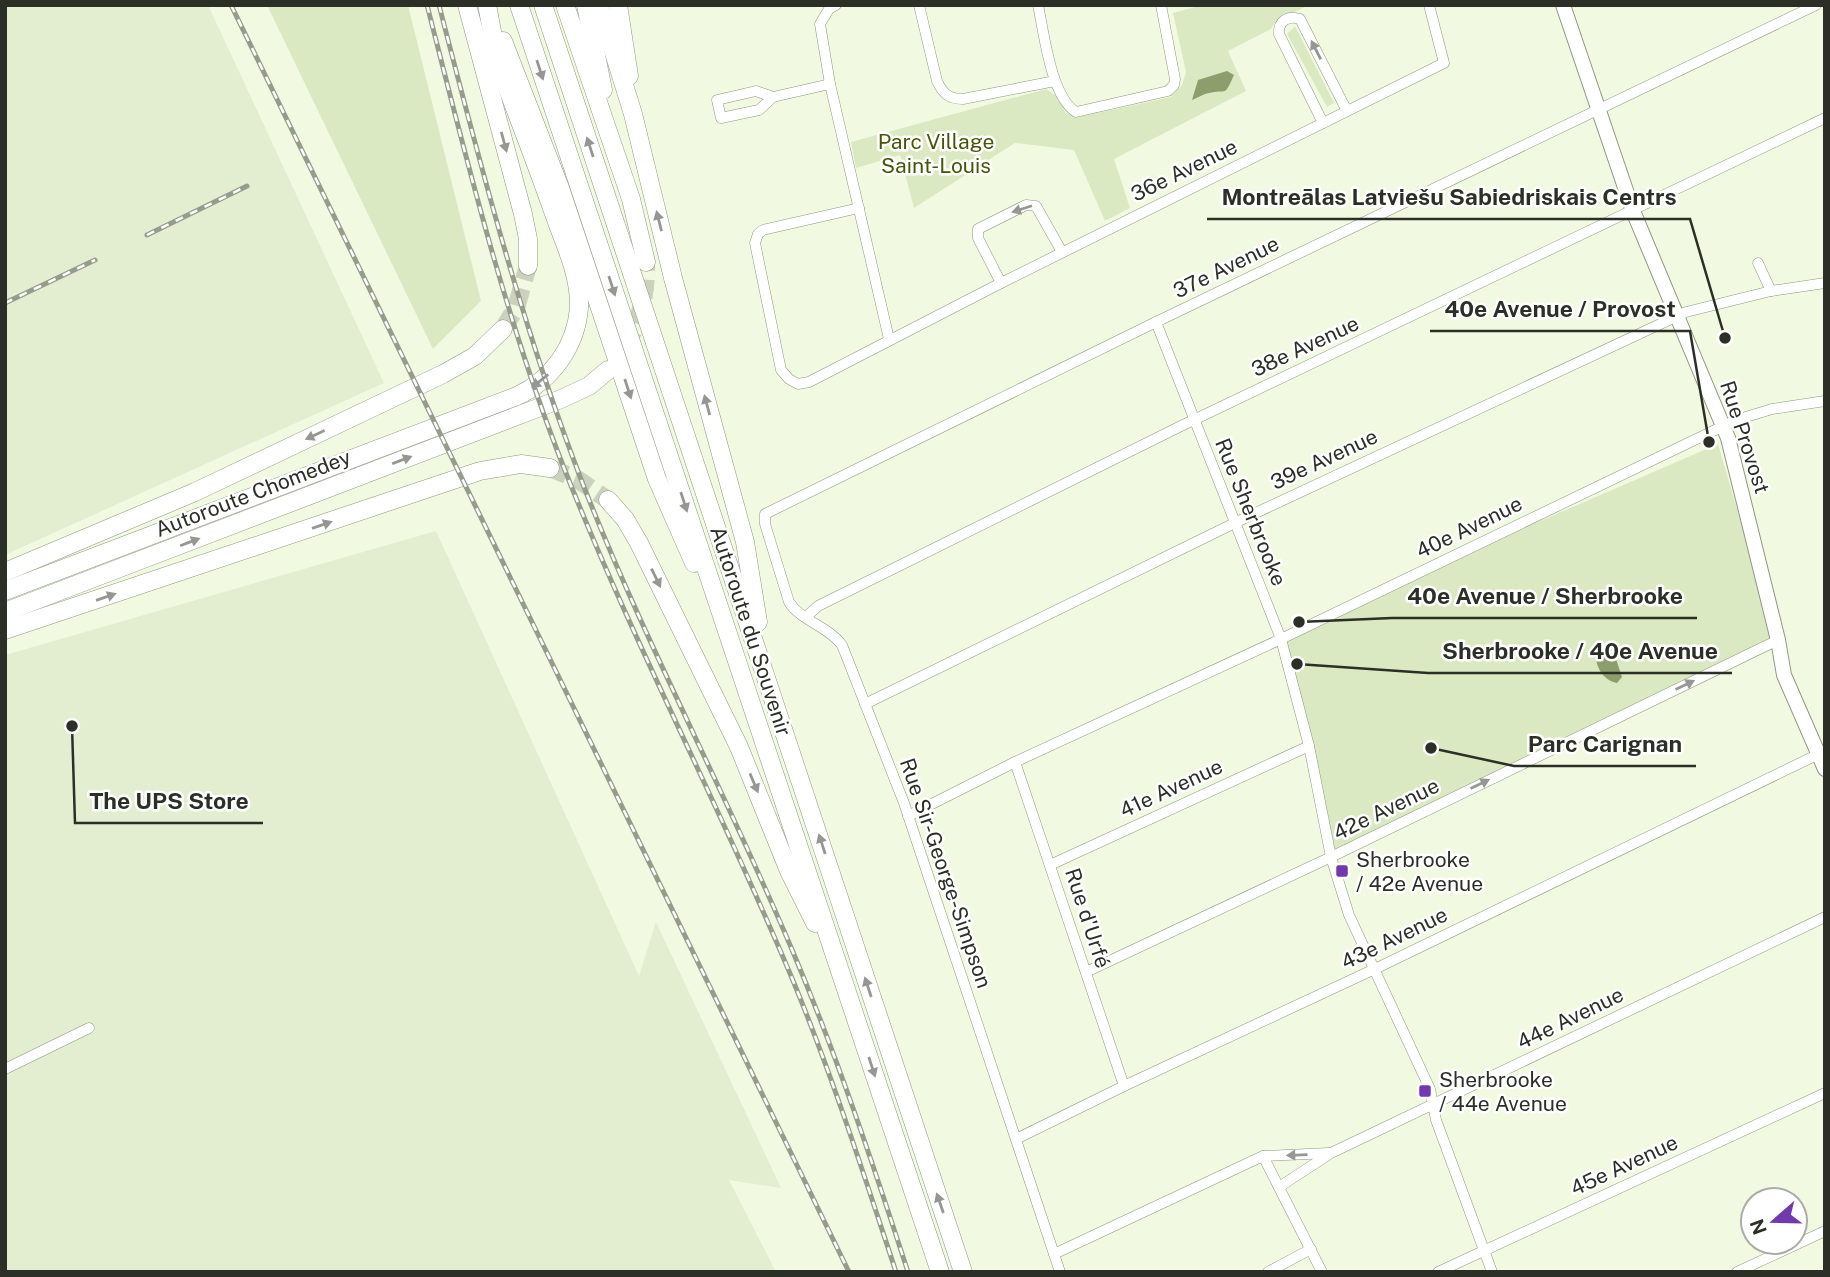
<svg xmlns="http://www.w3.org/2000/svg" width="1830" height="1277" font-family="'Public Sans',sans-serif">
  <rect width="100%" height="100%" fill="#f1fae1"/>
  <g fill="#e2eecf">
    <polygon points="5,5 208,5 384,383 5,555"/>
    <polygon points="436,531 639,976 656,922 781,1188 729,1180 776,1272 5,1272 5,655"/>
  </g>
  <g fill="#dbe9c2">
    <polygon points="267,5 408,5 481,301 433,349"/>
    <polygon points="1202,5 1309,5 1276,21 1271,29 1228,51 1246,91 1114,159 1130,208 1105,221 1074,150 1015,143 914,208 900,155 856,168 851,142 1046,89 1055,95 1066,113 1079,117 1171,97 1182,85 1186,72 1173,13"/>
    <polygon points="1295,26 1334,103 1327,107 1287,34"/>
    <polygon points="1718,444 1775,639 1332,856 1282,633"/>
  </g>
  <g fill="#8d9e6c">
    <path d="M1227 71 1234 75C1223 99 1228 88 1209 93 1203 94 1197 98 1192 100L1198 80Z"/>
    <path d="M1604 650 1609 652 1616 659 1622 677 1617 683C1605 681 1596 669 1596 656Z"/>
  </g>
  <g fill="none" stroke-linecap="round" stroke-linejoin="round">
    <g stroke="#cad1bc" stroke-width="18" stroke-dasharray="18 9" stroke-linecap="butt">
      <polyline points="503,329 516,308 528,266"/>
      <path d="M625 348C640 321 647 293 646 262"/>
      <polyline points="550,468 577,479 608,500"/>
    </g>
    <g stroke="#8e9780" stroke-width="11">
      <g id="street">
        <polyline points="836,5 829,9 820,24 830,84 889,339"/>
        <path d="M919 5 937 81C943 94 949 99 963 99L1055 81"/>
        <path d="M1038 5C1044 33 1051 97 1076 112L1168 91 1174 85 1175 79 1161 5"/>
        <polyline points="773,97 759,110 721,118 717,100 756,91 773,97 830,84"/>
        <path d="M1323 123 1279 34C1278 21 1288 15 1300 19L1347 111"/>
        <polyline points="859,208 763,230 758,234 755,243 781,370 789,379 798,384 809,382 1001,283 1444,63 1429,5"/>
        <polyline points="1758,263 1771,291"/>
        <polyline points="1001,283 978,238 978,229 1026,205 1036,206 1062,252"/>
        <polyline points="1156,322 1281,639 1309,746 1331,857 1349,915 1430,1089 1436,1120 1492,1272"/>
        <polyline points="806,617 818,606 1179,427 1825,118"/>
        <polyline points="865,704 1247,517 1686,312 1771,291 1825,283"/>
        <polyline points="1015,762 1124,1086"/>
        <polyline points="908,816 1015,762 1281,639 1736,420 1772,409 1825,401"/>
        <polyline points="1050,865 1309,746"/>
        <polyline points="1086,972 1331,857 1778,640"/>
        <polyline points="5,1069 89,1028"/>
        <polyline points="1016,1139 1124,1086 1379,967 1825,751"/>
        <polyline points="1263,1156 1322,1272"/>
        <polyline points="1279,1187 1331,1153 1825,917"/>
        <polyline points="1054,1254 1263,1156 1329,1153"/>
        <path d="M1060 1272 904 803 842 645C828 626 801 621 789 602L765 524V514L1156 322 1816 5"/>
        <polyline points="1268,1272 1311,1249"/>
        <polyline points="1438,1272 1825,1093"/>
        <polyline points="1737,1272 1825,1231"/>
      </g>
    </g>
    <g stroke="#8e9780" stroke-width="16">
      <polyline id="secondary" points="1563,5 1633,211 1728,438 1778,640 1784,675 1825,769"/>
    </g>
    <g stroke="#8e9780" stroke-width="19">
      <g id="highway">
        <polyline points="467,5 523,214 528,239 528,266"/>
        <polyline points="519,5 940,1272"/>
        <polyline points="543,5 963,1272"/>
        <polyline points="565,5 631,199 646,262"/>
        <polyline points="586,5 603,90"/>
        <polyline points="618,5 629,76"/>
        <polyline points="601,11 633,114 673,278 745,542 758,622"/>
        <polyline points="503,41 560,188 657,479 694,563"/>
        <polyline points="608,500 625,519 639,543 739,747 789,871 815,923"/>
        <polyline points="5,572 195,492 443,374 475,356 503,329"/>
        <path d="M5 591 517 396C552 380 576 346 579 308 580 279 568 251 558 225 541 176 522 127 504 79 495 55 492 29 487 5"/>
        <polyline points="5,612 561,399 589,386 608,370"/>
        <polyline points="5,630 480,471 521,464 550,468"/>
      </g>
    </g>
    <use href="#street" stroke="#fff" stroke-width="10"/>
    <use href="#secondary" stroke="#fff" stroke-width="14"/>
    <use href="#highway" stroke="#fff" stroke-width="18"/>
    <g stroke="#969c8b" stroke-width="5">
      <g id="rail">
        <polyline points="231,5 849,1272"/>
        <path d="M427 5C467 161 505 318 564 468 633 643 722 810 794 983 833 1078 864 1175 896 1272"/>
        <path d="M439 5C481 168 523 330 584 487 646 645 727 795 793 952 837 1056 873 1164 908 1272"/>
        <polyline points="147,235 247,186"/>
        <polyline points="5,303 95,260"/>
      </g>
    </g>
    <use href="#rail" stroke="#fff" stroke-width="2.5" stroke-dasharray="8" stroke-linecap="butt"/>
  </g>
  <defs><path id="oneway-solid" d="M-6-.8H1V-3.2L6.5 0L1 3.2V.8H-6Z" transform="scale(1.75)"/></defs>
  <g fill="#969792">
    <use href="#oneway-solid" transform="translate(1316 50) rotate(-117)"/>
    <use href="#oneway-solid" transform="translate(540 70) rotate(72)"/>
    <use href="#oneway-solid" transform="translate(504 142) rotate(75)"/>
    <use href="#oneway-solid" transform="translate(590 147) rotate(-108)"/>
    <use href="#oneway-solid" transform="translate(1022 209) rotate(162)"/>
    <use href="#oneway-solid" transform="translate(659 221) rotate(-104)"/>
    <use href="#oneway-solid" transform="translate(612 286) rotate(72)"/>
    <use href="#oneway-solid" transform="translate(540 381) rotate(141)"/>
    <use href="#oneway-solid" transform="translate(628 389) rotate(72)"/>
    <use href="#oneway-solid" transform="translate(707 405) rotate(-105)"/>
    <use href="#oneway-solid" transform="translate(315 435) rotate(155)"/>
    <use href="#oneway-solid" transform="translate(402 460) rotate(-21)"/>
    <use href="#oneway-solid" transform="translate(684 502) rotate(72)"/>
    <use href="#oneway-solid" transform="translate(322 525) rotate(-19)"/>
    <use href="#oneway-solid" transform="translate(190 542) rotate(-21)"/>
    <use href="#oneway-solid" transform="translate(656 578) rotate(64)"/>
    <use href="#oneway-solid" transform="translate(106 597) rotate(-19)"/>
    <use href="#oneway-solid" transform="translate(1685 685) rotate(-26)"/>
    <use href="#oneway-solid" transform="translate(754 783) rotate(67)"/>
    <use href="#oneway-solid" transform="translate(1480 784) rotate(-26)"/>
    <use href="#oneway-solid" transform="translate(822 844) rotate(-108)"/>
    <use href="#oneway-solid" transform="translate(868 987) rotate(-108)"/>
    <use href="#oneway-solid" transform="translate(872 1067) rotate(72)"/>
    <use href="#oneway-solid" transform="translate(1297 1155) rotate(178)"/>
    <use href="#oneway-solid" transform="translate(940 1203) rotate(-109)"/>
  </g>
  <g fill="#7139af" stroke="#fff" stroke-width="2.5">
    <rect x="1335" y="864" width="14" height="14" rx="3.5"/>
    <rect x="1418" y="1084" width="14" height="14" rx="3.5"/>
  </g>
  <g text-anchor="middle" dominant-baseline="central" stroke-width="5" stroke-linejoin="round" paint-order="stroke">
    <g font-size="21" fill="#445706" stroke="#fff">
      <text x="936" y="141">Parc Village<tspan x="936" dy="24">Saint-Louis</tspan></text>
    </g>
    <g font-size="21" fill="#2c2f26" stroke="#fff">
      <text transform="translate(1184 170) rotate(-26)">36e Avenue</text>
      <text transform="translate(1226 267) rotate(-26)">37e Avenue</text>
      <text transform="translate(1305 346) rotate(-25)">38e Avenue</text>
      <text transform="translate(1745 437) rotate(72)">Rue Provost</text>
      <text transform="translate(1324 459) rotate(-25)">39e Avenue</text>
      <text transform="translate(253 493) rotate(-21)">Autoroute Chomedey</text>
      <text transform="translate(1251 512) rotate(68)">Rue Sherbrooke</text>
      <text transform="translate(1469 527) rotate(-26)">40e Avenue</text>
      <text transform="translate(751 631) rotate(72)">Autoroute du Souvenir</text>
      <text transform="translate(1171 788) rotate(-25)">41e Avenue</text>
      <text transform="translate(1386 809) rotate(-26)">42e Avenue</text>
      <text transform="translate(946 873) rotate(71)">Rue Sir-George-Simpson</text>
      <text transform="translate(1088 918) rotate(72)">Rue d'Urfé</text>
      <text transform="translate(1394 938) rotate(-26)">43e Avenue</text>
      <text transform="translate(1570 1018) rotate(-26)">44e Avenue</text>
      <text transform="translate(1624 1165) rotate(-25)">45e Avenue</text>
    </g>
    <g font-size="21" fill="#2c2f26" stroke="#fff" text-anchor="start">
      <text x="1356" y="859">Sherbrooke<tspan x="1356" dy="24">/ 42e Avenue</tspan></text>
      <text x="1439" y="1079">Sherbrooke<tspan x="1439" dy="24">/ 44e Avenue</tspan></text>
    </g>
  </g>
  <path fill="none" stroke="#2c2f26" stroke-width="2.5" d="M1725 338L1690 219H1207M1709 442L1690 331H1430M1299 622L1392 618H1697M1297 664L1428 673H1732M1431 748L1514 766H1696M72 726L75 823H263"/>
  <g fill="#2c2f26" stroke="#fff" stroke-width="2.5">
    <circle cx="1725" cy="338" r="7"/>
    <circle cx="1709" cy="442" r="7"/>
    <circle cx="1299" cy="622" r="7"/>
    <circle cx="1297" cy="664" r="7"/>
    <circle cx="1431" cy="748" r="7"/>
    <circle cx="72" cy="726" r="7"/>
  </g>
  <g font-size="23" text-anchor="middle" font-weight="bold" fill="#2c2f26" stroke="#fff" stroke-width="5" stroke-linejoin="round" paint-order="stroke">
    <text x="1449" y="205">Montreālas Latviešu Sabiedriskais Centrs</text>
    <text x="1560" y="317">40e Avenue / Provost</text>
    <text x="1545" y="604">40e Avenue / Sherbrooke</text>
    <text x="1580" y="659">Sherbrooke / 40e Avenue</text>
    <text x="1605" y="752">Parc Carignan</text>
    <text x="169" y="809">The UPS Store</text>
  </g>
  <rect width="1830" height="1277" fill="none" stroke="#2c2f26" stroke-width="14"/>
  <g transform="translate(1774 1221) rotate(250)"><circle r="33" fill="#ffffff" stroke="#abaca8" stroke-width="2"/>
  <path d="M0-5L12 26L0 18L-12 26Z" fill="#7139af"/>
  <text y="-10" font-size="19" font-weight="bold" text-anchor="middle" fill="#2c2f26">N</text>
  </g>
</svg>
